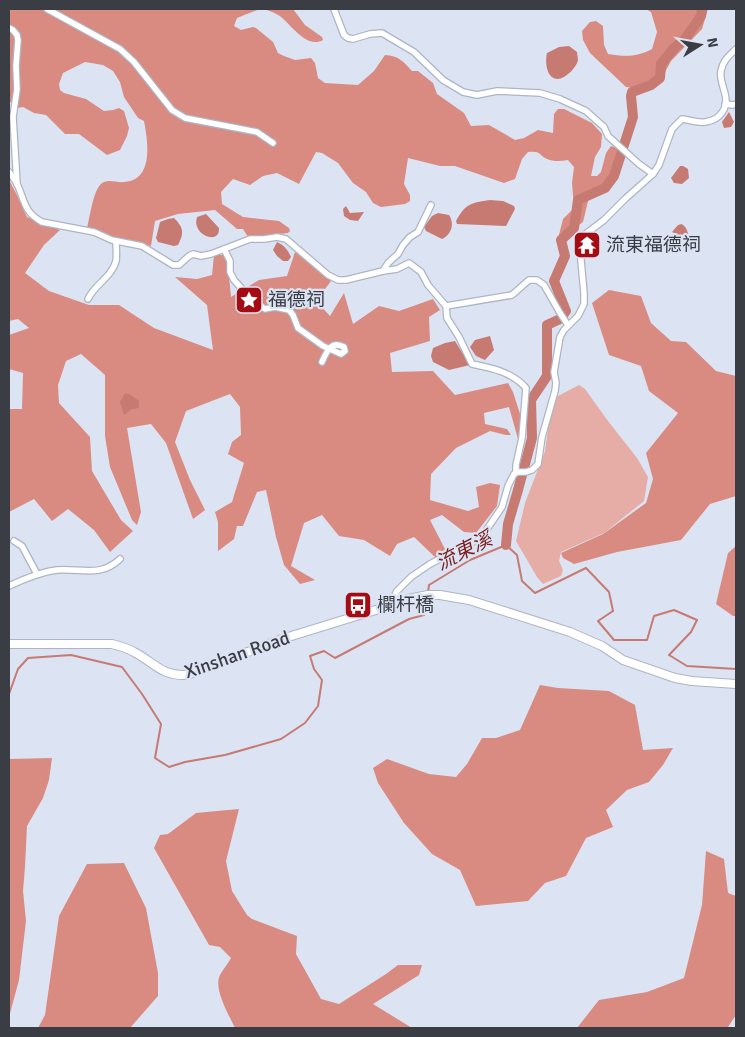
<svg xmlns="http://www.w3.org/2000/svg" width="745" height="1037" font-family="Signika,'Noto Sans TC',sans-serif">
  <rect width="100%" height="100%" fill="#dce4f4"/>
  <polygon fill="#e5ada5" points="579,385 585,389 608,421 637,458 648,477 644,501 604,533 561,552 559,561 563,570 561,576 543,584 537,577 516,541 525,503 545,451 550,414 556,397"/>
  <g fill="#d98b82">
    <path d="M9 9H293L305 25 322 37 323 40C307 49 292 26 281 17 278 14 268 10 263 9 257 9 243 16 237 18L234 26 241 30 253 27 256 28 273 42 278 53 284 56 295 60 311 58 315 63 318 78 325 83 358 85 374 71 385 55C399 56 403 61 412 71H418L433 83 437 94 464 113 471 126 489 125 515 140 524 138 538 130 553 133 554 114 558 109H564L592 123 602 134 601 147 595 157 591 176H597L601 172 606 153 611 146 620 149 619 161 608 189 590 193 583 222 562 237 559 235 563 219 574 208 572 183 574 167 568 160C561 161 554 162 547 159 537 154 542 151 528 152L522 159 515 179 504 183 455 166H440L408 158 404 184 410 195V201L405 204 381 207 373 203 366 192 353 183 338 163 322 153 316 152 299 184 277 173 263 176 250 185 233 179 221 192 222 204 243 217 279 221 289 228 290 231 288 233 248 237 243 229H237L215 210 178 214 155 221 151 246 110 236 99 230 87 228C90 217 93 191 101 184 107 178 117 183 124 182 154 180 148 142 144 121L138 118 124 97 120 82 113 71 103 65 85 62 63 73 59 84 60 90 64 93 86 99 104 111 113 110 119 108 124 111 129 128 127 136 120 150 107 155 79 134H65L46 115 34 113 23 107 17 108 9 101Z"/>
    <path d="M646 9H708L702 29 671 61 662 78 653 85 641 89 626 87 590 53 583 40 582 31 590 22 596 21 603 26 604 45 608 54C625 57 637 57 652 49L657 32 651 12Z"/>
    <polygon points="9,180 16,193 27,217 60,230 44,245 25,273 49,291 89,305 119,305 154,328 213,350 207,305 175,277 197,279 212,275 214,255 227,255 231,297 259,280 287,276 295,252 331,281 316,301 330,316 344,293 353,324 379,306 399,311 433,299 440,310 429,317 430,341 390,353 392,372 433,371 455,395 508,383 513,392 521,417 518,439 509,407 484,413 485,424 507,429 511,435 506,435 490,431 456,448 431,474 430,500 468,511 479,507 476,487 490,483 500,485 497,506 476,533 464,532 442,515 430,520 446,551 436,558 414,537 397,544 390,556 364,540 339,536 322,515 304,523 291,566 315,580 300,584 284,565 276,537 266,490 257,492 243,526 237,526 234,539 218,551 218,522 215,512 232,502 244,463 228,454 232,442 241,435 240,407 230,394 186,411 175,442 190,480 205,510 193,519 166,443 151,424 127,428 141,512 137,525 132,520 110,467 105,436 105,375 81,354 66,361 58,385 59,403 90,437 92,471 121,520 133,531 110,552 94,530 68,509 52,521 34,499 9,512 9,409 22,409 23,373 9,369 9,335 29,328 18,319 9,321"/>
    <polygon points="609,290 641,296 651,323 671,341 686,342 716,371 736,376 736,496 710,504 681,540 617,552 574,564 563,558 561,553 603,534 646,503 653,479 646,453 678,413 649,391 641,366 609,355 592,303"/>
    <polygon points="736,546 736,616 733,616 716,604 728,553"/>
    <polygon points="540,685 558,688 609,691 635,705 643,750 673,748 663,765 649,782 627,790 606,810 613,827 586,838 566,876 545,883 528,901 476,906 460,870 432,854 404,823 378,783 373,768 387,759 429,774 456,777 467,764 482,738 496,738 520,730"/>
    <polygon points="52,758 49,780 43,798 27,826 25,867 23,891 26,921 19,980 9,1017 9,759"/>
    <path d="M239 809 226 861 232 891 247 915 252 919 297 936 296 954 321 999 339 1004 386 974 398 965H422L419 975 373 1004 412 1028H235C229 1015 213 989 220 975 223 969 228 964 231 958L220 947 209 945 154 848 160 835 168 834 196 813Z"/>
    <polygon points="706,851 724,859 728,893 736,896 736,1015 728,1027 728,1028 577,1028 599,1000 647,992 684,978 702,905"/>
    <polygon points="124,863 146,908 158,973 158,996 130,1028 38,1028 45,1015 59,916 87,864"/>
  </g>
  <g fill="#c67a72">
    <path d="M569 46 577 52C577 53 578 58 578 60 577 67 565 79 558 79 546 79 545 61 547 53L559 47Z"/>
    <polygon points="729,112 734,122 731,127 724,128 722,122"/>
    <polygon points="680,166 683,166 688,169 689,178 682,184 674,183 671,178"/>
    <path d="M490 200 503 201 514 206 515 209 506 226 457 224 456 221C466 203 471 203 490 200Z"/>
    <polygon points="346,206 350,213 364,212 358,221 350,220 344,216 343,209"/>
    <path d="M438 213 449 215C455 224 451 235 442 239L426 231 424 227 432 216Z"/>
    <path d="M206 214 219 228C220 246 191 235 197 217Z"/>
    <path d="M174 218C184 228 184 233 178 245L174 246 158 242 156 238 160 222 168 219Z"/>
    <polygon points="682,224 686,228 689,236 686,239 672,232 678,225"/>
    <path d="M277 242C284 245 288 250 291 257L288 261H283L277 256 273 250Z"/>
    <polygon points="490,336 494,350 485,360 476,356 470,347 475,340"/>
    <polygon points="455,341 470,365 449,370 433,362 431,356 433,348 445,343"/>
    <polygon points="125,393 131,395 139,401 139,408 132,409 124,415 120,402"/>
  </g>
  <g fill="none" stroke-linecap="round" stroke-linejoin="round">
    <g stroke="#c67a72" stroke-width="2">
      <polyline points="428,592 429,585 470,560 506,545 517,555 522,581 535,593 586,568 609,592 613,611 598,621 614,640 647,640 654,616 674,610 697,620 691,632 669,655 687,666 736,669"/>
      <polyline points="9,694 18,669 28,658 71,655 122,667 142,694 161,724 155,758 169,767 185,762 225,755 281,739 305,723 318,706 322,680 314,669 310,656 324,651 335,658 409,619 424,615 427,599"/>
    </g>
    <polyline stroke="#c67a72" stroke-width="10" points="506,545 508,524 518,490 532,438 531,400 547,376 547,325 560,319 566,311 554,281 565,256 561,240 574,228 578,200 605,188 614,176 633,117 631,96 632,92 651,85 660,78 661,64 674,48 685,39 701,16 702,9"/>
    <g stroke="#adb5c4" stroke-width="8">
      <g id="street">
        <polyline points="47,9 120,49 134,62 172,110 185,118 257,132 273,143"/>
        <polyline points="334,9 344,35 348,38 353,39 370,34 382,33 414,52 443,80 463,92 477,95 497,91 540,93 560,99 586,111 604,127 608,136 639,164 653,174"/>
        <polyline points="9,28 13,30 17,35 18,40 16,66 17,89 13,117 17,184"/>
        <polyline points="725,104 733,105 736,104"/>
        <path d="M9 172C12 176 16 181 18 186 25 202 24 212 42 222L94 232 112 240 142 246 173 265H179L189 256 193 254 201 256 211 254 250 239H264L277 237 286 239 328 275 338 280H346L383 271 397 269 409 263 421 272 428 285 446 306 447 318 459 337 472 364C492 368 512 372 526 388L522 438 516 465V473"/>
        <path d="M224 249 230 261V272L234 280 252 300 265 309 275 307 289 310 293 315 298 328 323 346 341 354 345 351 344 347C331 340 327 351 322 362"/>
        <polyline points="383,271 388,263 398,254 403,245 410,237 418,232 431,205"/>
        <path d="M88 299C94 285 112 277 116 261 117 255 116 248 116 241"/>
        <polyline points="446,306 512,295 529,280 537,280 544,285 560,313 568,325"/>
        <polyline points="14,541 22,546 37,574"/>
        <path d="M9 586C24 579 40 572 57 570 81 568 100 578 120 559"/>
        <path d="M390 605 397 591 411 577 430 564 473 542 483 535 502 507 508 486 514 474 517 472H526L532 470 538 464 542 437 555 391 556 383 554 372 560 337 564 330 578 316 584 304V293L579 239 604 220 625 199 653 174 659 165 672 129 682 119C690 120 698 123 705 122 711 121 715 120 719 116 735 100 718 86 721 71 723 60 729 56 736 49"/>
      </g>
    </g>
    <g stroke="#adb5c4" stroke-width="10">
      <path id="secondary" d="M9 644H112C120 646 127 648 134 652 155 663 161 676 187 675L285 638 379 609 408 599 428 595H440L469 600 570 632 602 646 623 660 675 678 692 681 736 684"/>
    </g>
    <use href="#street" stroke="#fff" stroke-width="5.5"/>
    <use href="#secondary" stroke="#fff" stroke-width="8"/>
  </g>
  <defs>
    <g id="temple-square" transform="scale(1.4375)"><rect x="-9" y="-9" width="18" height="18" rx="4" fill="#a40c14" stroke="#dce4f4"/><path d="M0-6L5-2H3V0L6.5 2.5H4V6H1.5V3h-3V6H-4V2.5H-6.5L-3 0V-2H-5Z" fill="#fff"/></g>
    <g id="sight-square" transform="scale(1.4375)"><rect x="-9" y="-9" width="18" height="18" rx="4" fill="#a40c14" stroke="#dce4f4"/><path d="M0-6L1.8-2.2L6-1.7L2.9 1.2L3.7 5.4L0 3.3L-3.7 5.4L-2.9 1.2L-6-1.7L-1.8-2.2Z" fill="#fff"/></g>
    <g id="bus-square" transform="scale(1.4375)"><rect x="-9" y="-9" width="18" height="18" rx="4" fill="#a40c14" stroke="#dce4f4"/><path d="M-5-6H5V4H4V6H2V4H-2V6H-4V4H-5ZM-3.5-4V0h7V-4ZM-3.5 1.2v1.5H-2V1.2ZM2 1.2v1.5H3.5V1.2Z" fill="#fff"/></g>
  </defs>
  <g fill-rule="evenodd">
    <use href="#temple-square" x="587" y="245"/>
    <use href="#sight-square" x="249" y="300"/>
    <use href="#bus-square" x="358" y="605"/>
  </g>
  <g text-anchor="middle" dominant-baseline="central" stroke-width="4.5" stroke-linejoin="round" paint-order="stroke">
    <g font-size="19" fill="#3a3d43" stroke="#dce4f4" text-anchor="start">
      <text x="606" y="245">流東福德祠</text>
      <text x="268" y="300">福德祠</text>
      <text x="377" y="605">欄杆橋</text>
    </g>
    <g font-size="19" fill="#3a3d43" stroke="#dce4f4">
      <text transform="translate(237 655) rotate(-19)">Xinshan Road</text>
    </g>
    <g font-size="20" font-style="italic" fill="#791e1b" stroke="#dce4f4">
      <text transform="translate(464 551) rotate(-27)">流東溪</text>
    </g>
  </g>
  <rect width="745" height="1037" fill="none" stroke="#3a3d43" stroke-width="20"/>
  <g transform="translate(700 45) rotate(79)" stroke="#dce4f4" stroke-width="4" paint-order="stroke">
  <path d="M0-4L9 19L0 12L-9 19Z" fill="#3a3d43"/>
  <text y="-8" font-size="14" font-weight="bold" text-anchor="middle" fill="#3a3d43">N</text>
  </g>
</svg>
